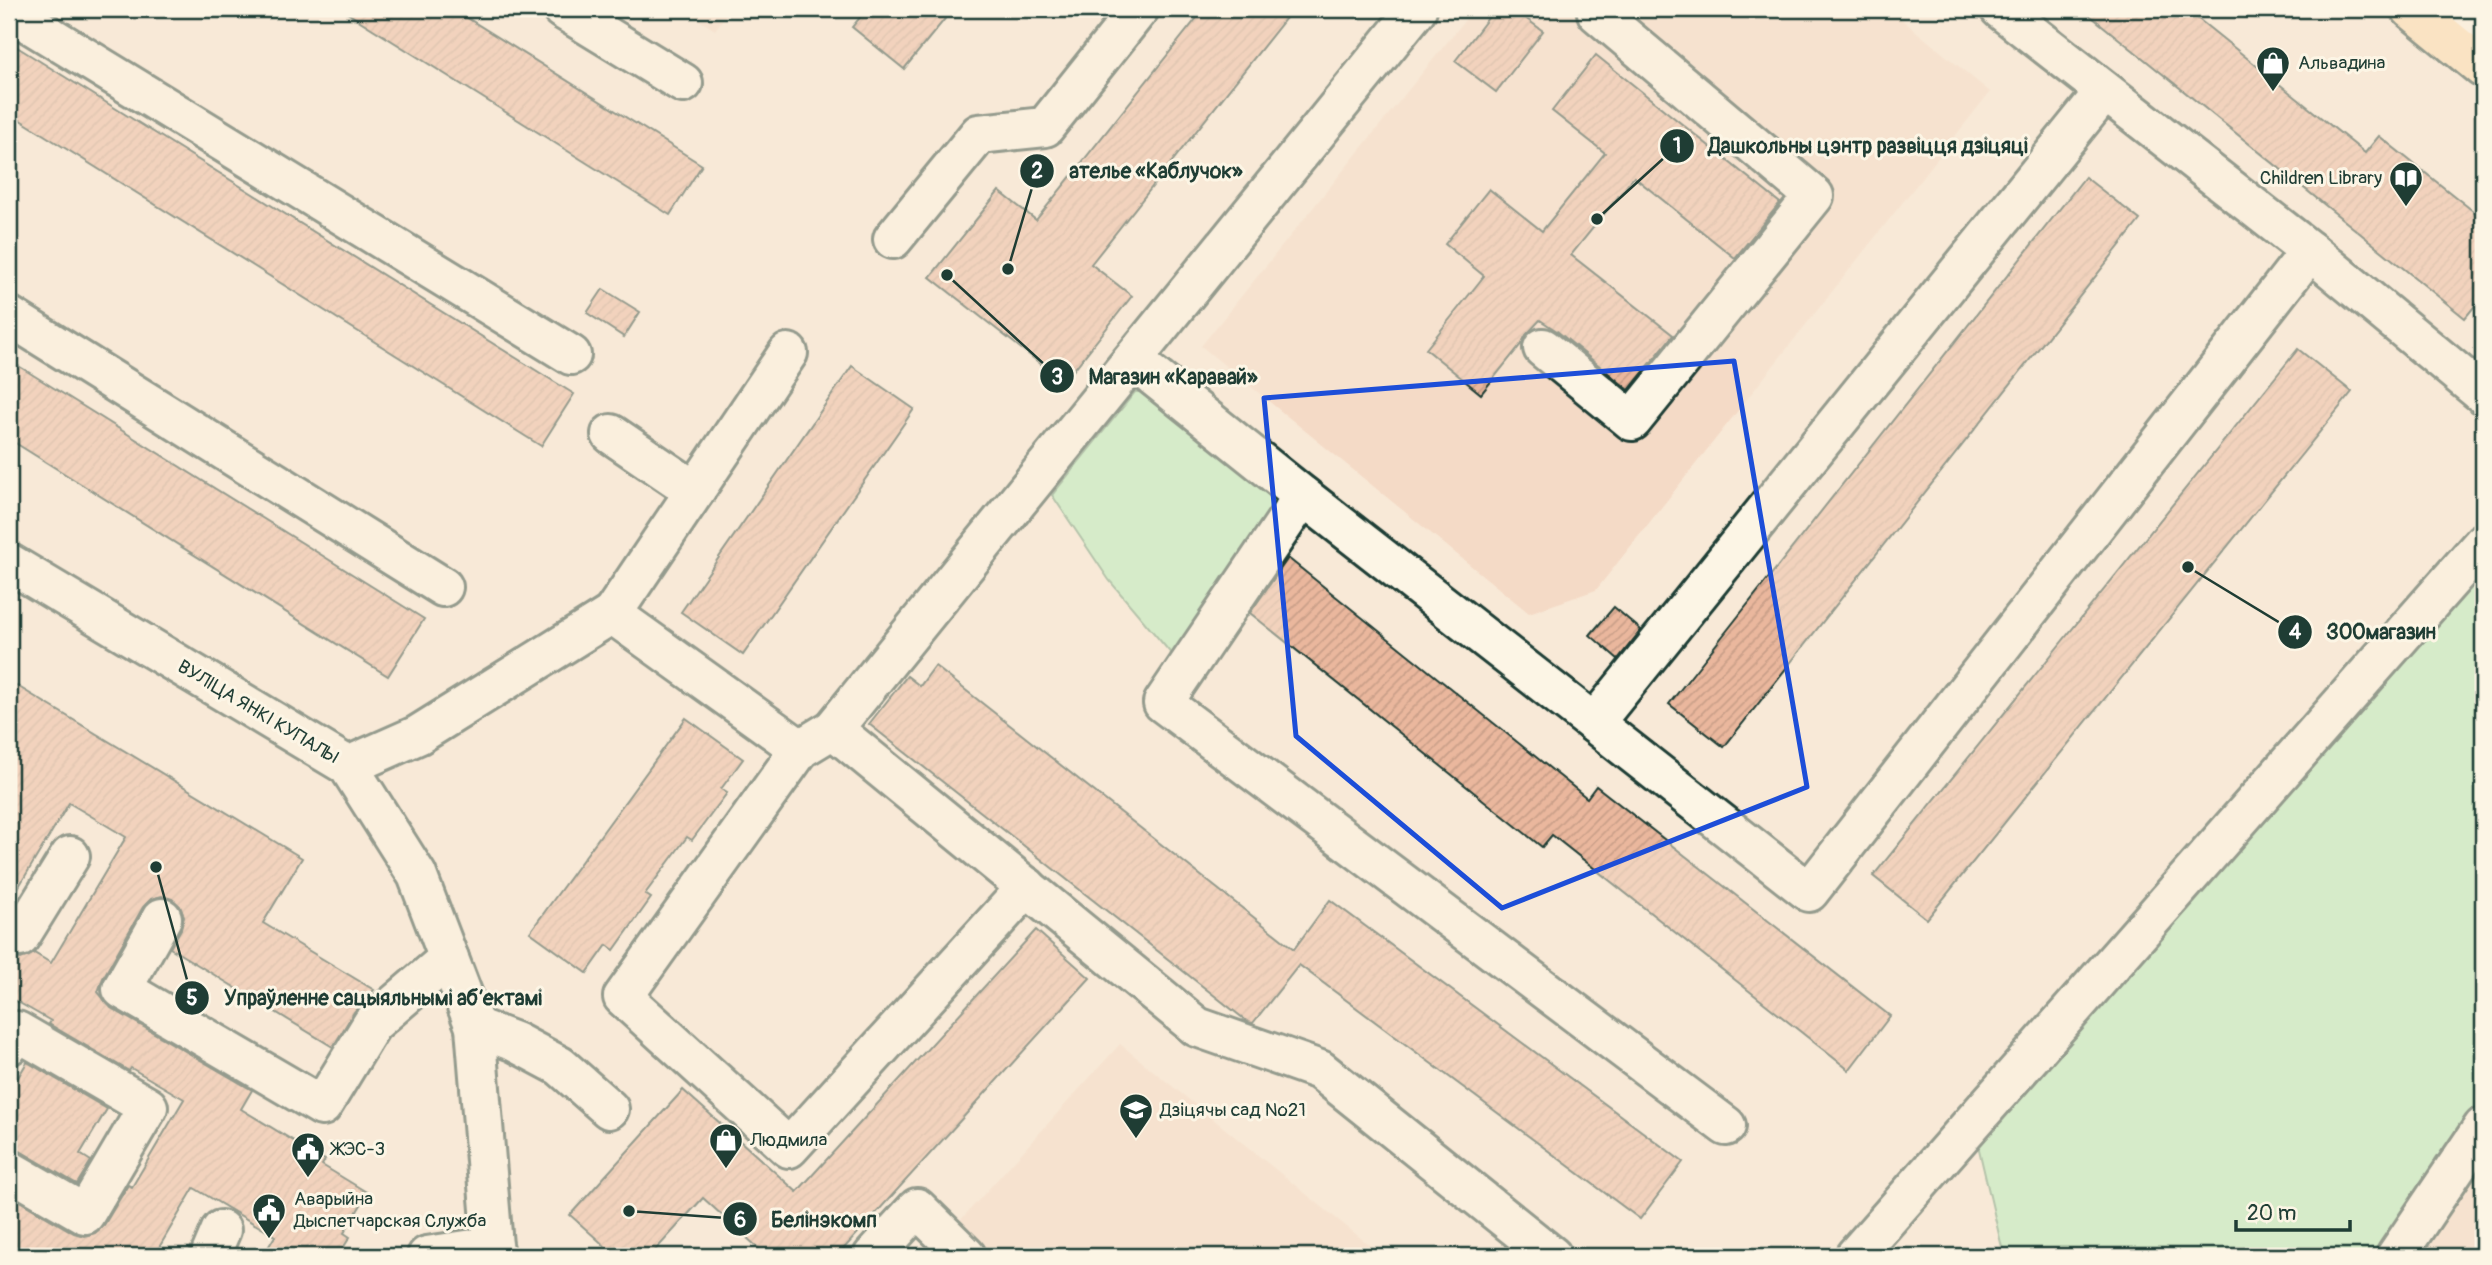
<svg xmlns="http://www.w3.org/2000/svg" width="2492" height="1265" font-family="Pangolin,sans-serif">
  <defs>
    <pattern id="building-hatch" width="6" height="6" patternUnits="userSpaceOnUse" patternTransform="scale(1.75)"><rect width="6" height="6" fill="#eab79d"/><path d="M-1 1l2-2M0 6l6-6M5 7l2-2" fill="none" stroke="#c89e88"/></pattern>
  </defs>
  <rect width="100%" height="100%" fill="#f8e9d7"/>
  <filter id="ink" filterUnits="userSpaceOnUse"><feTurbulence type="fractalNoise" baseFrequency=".0143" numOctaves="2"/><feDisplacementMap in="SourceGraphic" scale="14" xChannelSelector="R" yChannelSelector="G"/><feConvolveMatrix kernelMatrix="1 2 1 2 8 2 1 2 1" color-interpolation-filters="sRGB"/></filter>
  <g filter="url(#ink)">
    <g fill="#f4dac6">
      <polygon points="681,9 730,9 715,30"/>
      <polygon points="1474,9 1889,9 1990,92 1596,590 1529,613 1201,346"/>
      <polygon points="1120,1044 1383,1256 928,1256"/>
      <polygon points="2483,1143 2483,1256 2414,1256"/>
    </g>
    <g fill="#adeeb8" stroke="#669676" stroke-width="2">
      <polygon points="1135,392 1155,392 1288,496 1174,657 1109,580 1052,495"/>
      <polygon points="2483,566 2483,1103 2379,1256 2004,1256 1978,1145"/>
    </g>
    <g fill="url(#building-hatch)" stroke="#1f3d34" stroke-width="2">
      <polygon points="341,9 453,9 702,165 670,215"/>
      <polygon points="867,9 953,9 904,69 852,27"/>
      <polygon points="1204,9 1293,9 1091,264 1132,296 1064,382 930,277 999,191 1036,220"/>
      <polygon points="1495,9 1513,9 1543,31 1496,92 1455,61"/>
      <polygon points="2082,9 2186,9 2365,153 2379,136 2483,219 2483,296 2465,318"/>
      <polygon points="9,42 574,394 541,446 9,113"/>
      <polygon points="1596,55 1780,203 1735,258 1634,177 1571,255 1673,335 1629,390 1557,331 1540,320 1526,335 1522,343 1481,394 1426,349 1484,276 1445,244 1489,189 1542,231 1605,153 1552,111"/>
      <polygon points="2085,177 2140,220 1724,747 1669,704"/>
      <polygon points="603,289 640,312 624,337 587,313"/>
      <polygon points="2298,349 2352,392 1927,919 1873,876"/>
      <polygon points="9,360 424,619 388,676 9,439"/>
      <polygon points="852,366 914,409 743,655 681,612"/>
      <polygon points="1288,558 1587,798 1596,786 1890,1016 1849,1070 1552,835 1542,847 1250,613"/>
      <polygon points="1614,607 1641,630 1618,659 1590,635"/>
      <polygon points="935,666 1294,949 1330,900 1683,1162 1640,1219 1299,965 1253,1023 1248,1022 869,724 907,676 920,686"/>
      <polygon points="9,681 302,858 263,923 374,990 354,1012 333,1047 170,948 181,929 184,917 180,906 172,899 162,896 151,899 143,907 103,978 98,992 111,1008 252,1090 241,1109 325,1160 322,1165 368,1193 344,1233 350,1237 338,1256 263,1256 275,1236 194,1188 154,1256 9,1256 9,1195 74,1233 84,1236 95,1233 104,1225 128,1185 132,1187 184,1099 131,1068 129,1071 49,1024 51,1021 9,997 9,956 21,959 34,953 51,963 126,837 69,803 9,903"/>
      <polygon points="686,718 743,759 721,789 727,793 692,840 687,837 645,894 651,898 614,950 607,945 587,973 530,932"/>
      <polygon points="1036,930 1090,978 837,1256 767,1256 703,1198 650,1256 616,1256 570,1215 683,1090 797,1192"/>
      <polygon points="27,1062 107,1109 80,1154 91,1161 77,1184 20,1151 9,1148 9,1093"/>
    </g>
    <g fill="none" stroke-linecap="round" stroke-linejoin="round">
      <g stroke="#1f3d34" stroke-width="44">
        <g id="minor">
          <polyline points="562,9 683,83"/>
          <polyline points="2000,9 2310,251 2483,394"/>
          <polyline points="9,11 571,355"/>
          <polyline points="2455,45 2483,10"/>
          <polyline points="893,239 979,134 1045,127 1139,9"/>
          <polyline points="9,316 443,587"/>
          <polyline points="1543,348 1632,421 1814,196 1597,13 1601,9"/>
          <polyline points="1133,360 1303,496 1594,723 2104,92"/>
          <polyline points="611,434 695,491"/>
          <polyline points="1303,496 1163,703 1726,1126"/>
          <polyline points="9,563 348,766 417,875 475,1027 493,1246 496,1256"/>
          <polyline points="612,614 788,353"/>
          <polyline points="1594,723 1809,892 2310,251"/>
          <polyline points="833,729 1197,1027 1320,1070 1552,1256"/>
          <polyline points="800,749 833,729 1417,9"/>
          <polyline points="348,766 418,735 612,614 800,749 623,997 789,1148 1027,887"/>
          <polyline points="162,918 122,989 322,1106 372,1024 449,958"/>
          <polyline points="9,931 20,937 70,856"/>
          <polyline points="475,1027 515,1042 560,1066 609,1109"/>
          <polyline points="9,1045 17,1031 148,1107 85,1214 9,1170"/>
          <polyline points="210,1256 221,1230"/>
          <polyline points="427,1256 493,1246"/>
          <polyline points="873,1256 917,1208 966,1256"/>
          <polyline points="1855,1256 2483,543"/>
          <polyline points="2396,1256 2483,1127"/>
        </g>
      </g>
      <g stroke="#1f3d34" stroke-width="44">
        <polyline id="major" points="2411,9 2483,68"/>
      </g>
      <use href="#minor" stroke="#fcf5e5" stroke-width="38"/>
      <use href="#major" stroke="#fddcac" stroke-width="38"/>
    </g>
  </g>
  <path d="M0 0H2492V1265H0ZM1734 361 1807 787 1502 908 1296 736 1264 398Z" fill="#f8e9d7" fill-opacity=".55" fill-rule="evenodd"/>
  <path fill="none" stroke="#1d4ed8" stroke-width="5" stroke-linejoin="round" d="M1734 361 1807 787 1502 908 1296 736 1264 398Z"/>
  <defs>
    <g id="shop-pin" transform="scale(1.75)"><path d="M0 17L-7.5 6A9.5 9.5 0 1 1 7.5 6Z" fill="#1f3d34" stroke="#fcf5e5"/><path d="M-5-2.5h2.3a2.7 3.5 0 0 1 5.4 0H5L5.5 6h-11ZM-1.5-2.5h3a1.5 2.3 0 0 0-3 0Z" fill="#fff"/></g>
    <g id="library-pin" transform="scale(1.75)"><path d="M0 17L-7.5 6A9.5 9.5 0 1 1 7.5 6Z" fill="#1f3d34" stroke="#fcf5e5"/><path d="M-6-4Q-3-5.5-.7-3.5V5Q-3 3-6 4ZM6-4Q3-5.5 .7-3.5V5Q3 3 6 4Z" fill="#fff"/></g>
    <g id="school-pin" transform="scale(1.75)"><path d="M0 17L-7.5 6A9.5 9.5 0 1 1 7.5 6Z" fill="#1f3d34" stroke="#fcf5e5"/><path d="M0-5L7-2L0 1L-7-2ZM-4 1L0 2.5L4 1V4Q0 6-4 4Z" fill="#fff"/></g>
    <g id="civic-pin" transform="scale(1.75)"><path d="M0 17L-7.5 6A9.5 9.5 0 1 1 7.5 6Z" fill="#1f3d34" stroke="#fcf5e5"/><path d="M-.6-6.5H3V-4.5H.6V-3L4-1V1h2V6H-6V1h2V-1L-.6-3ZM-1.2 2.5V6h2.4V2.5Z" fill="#fff"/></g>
  </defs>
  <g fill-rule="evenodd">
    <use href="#shop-pin" x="2273" y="63"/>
    <use href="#library-pin" x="2406" y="178"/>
    <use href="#school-pin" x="1136" y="1110"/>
    <use href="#shop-pin" x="726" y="1140"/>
    <use href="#civic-pin" x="308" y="1149"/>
    <use href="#civic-pin" x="269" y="1210"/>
  </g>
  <g text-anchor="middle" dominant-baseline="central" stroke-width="6" stroke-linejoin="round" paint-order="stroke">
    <g font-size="19" fill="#1f3d34" stroke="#fcf5e5" text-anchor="start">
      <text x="2298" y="63">Альвадина</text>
      <text x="2382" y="178" text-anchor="end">Children Library</text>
      <text x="1160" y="1110">Дзіцячы сад №21</text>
      <text x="750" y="1140">Людмила</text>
      <text x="332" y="1149">ЖЭС-3</text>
      <text x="294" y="1199">Аварыйна<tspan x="294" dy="22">Дыспетчарская Служба</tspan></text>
    </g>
    <g font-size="19" fill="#1f3d34" stroke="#fcf5e5">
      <text transform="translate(258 712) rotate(31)">ВУЛІЦА ЯНКІ КУПАЛЫ</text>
    </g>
  </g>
  <path fill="none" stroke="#1f3d34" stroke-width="2.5" d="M1597 219L1677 146M1008 269L1037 171M947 275L1057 376M2188 567L2295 632M156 867L192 998M629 1211L740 1219"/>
  <g fill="#1f3d34" stroke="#fcf5e5" stroke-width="2.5">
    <circle cx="1597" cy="219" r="7"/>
    <circle cx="1008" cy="269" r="7"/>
    <circle cx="947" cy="275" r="7"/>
    <circle cx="2188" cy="567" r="7"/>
    <circle cx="156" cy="867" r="7"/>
    <circle cx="629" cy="1211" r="7"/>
    <circle cx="1677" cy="146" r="18"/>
    <circle cx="1037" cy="171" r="18"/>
    <circle cx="1057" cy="376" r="18"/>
    <circle cx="2295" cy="632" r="18"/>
    <circle cx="192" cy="998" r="18"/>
    <circle cx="740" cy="1219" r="18"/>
  </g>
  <g font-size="21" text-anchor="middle" font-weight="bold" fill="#fff">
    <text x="1677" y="153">1</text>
    <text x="1037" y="178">2</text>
    <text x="1057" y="384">3</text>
    <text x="2295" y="639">4</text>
    <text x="192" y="1005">5</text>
    <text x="740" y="1227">6</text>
  </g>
  <g font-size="21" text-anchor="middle" font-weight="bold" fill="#1f3d34" stroke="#fcf5e5" stroke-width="6" stroke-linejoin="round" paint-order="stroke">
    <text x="1868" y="153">Дашкольны цэнтр развіцця дзіцяці</text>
    <text x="1156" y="178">ателье «Каблучок»</text>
    <text x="1173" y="384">Магазин «Каравай»</text>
    <text x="2381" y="639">ЗООмагазин</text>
    <text x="383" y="1005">Упраўленне сацыяльнымі абʼектамі</text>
    <text x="824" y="1227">Белінэкомп</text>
  </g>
  <rect width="2492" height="1265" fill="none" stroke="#fcf5e5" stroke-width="35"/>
  <rect x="18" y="18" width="2457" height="1230" fill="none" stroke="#1f3d34" stroke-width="2.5" filter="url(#ink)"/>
  <path d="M2236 1220v10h114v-10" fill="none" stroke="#1f3d34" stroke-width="3.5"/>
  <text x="2247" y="1220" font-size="21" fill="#1f3d34" stroke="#fcf5e5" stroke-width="5" paint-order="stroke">20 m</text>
</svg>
